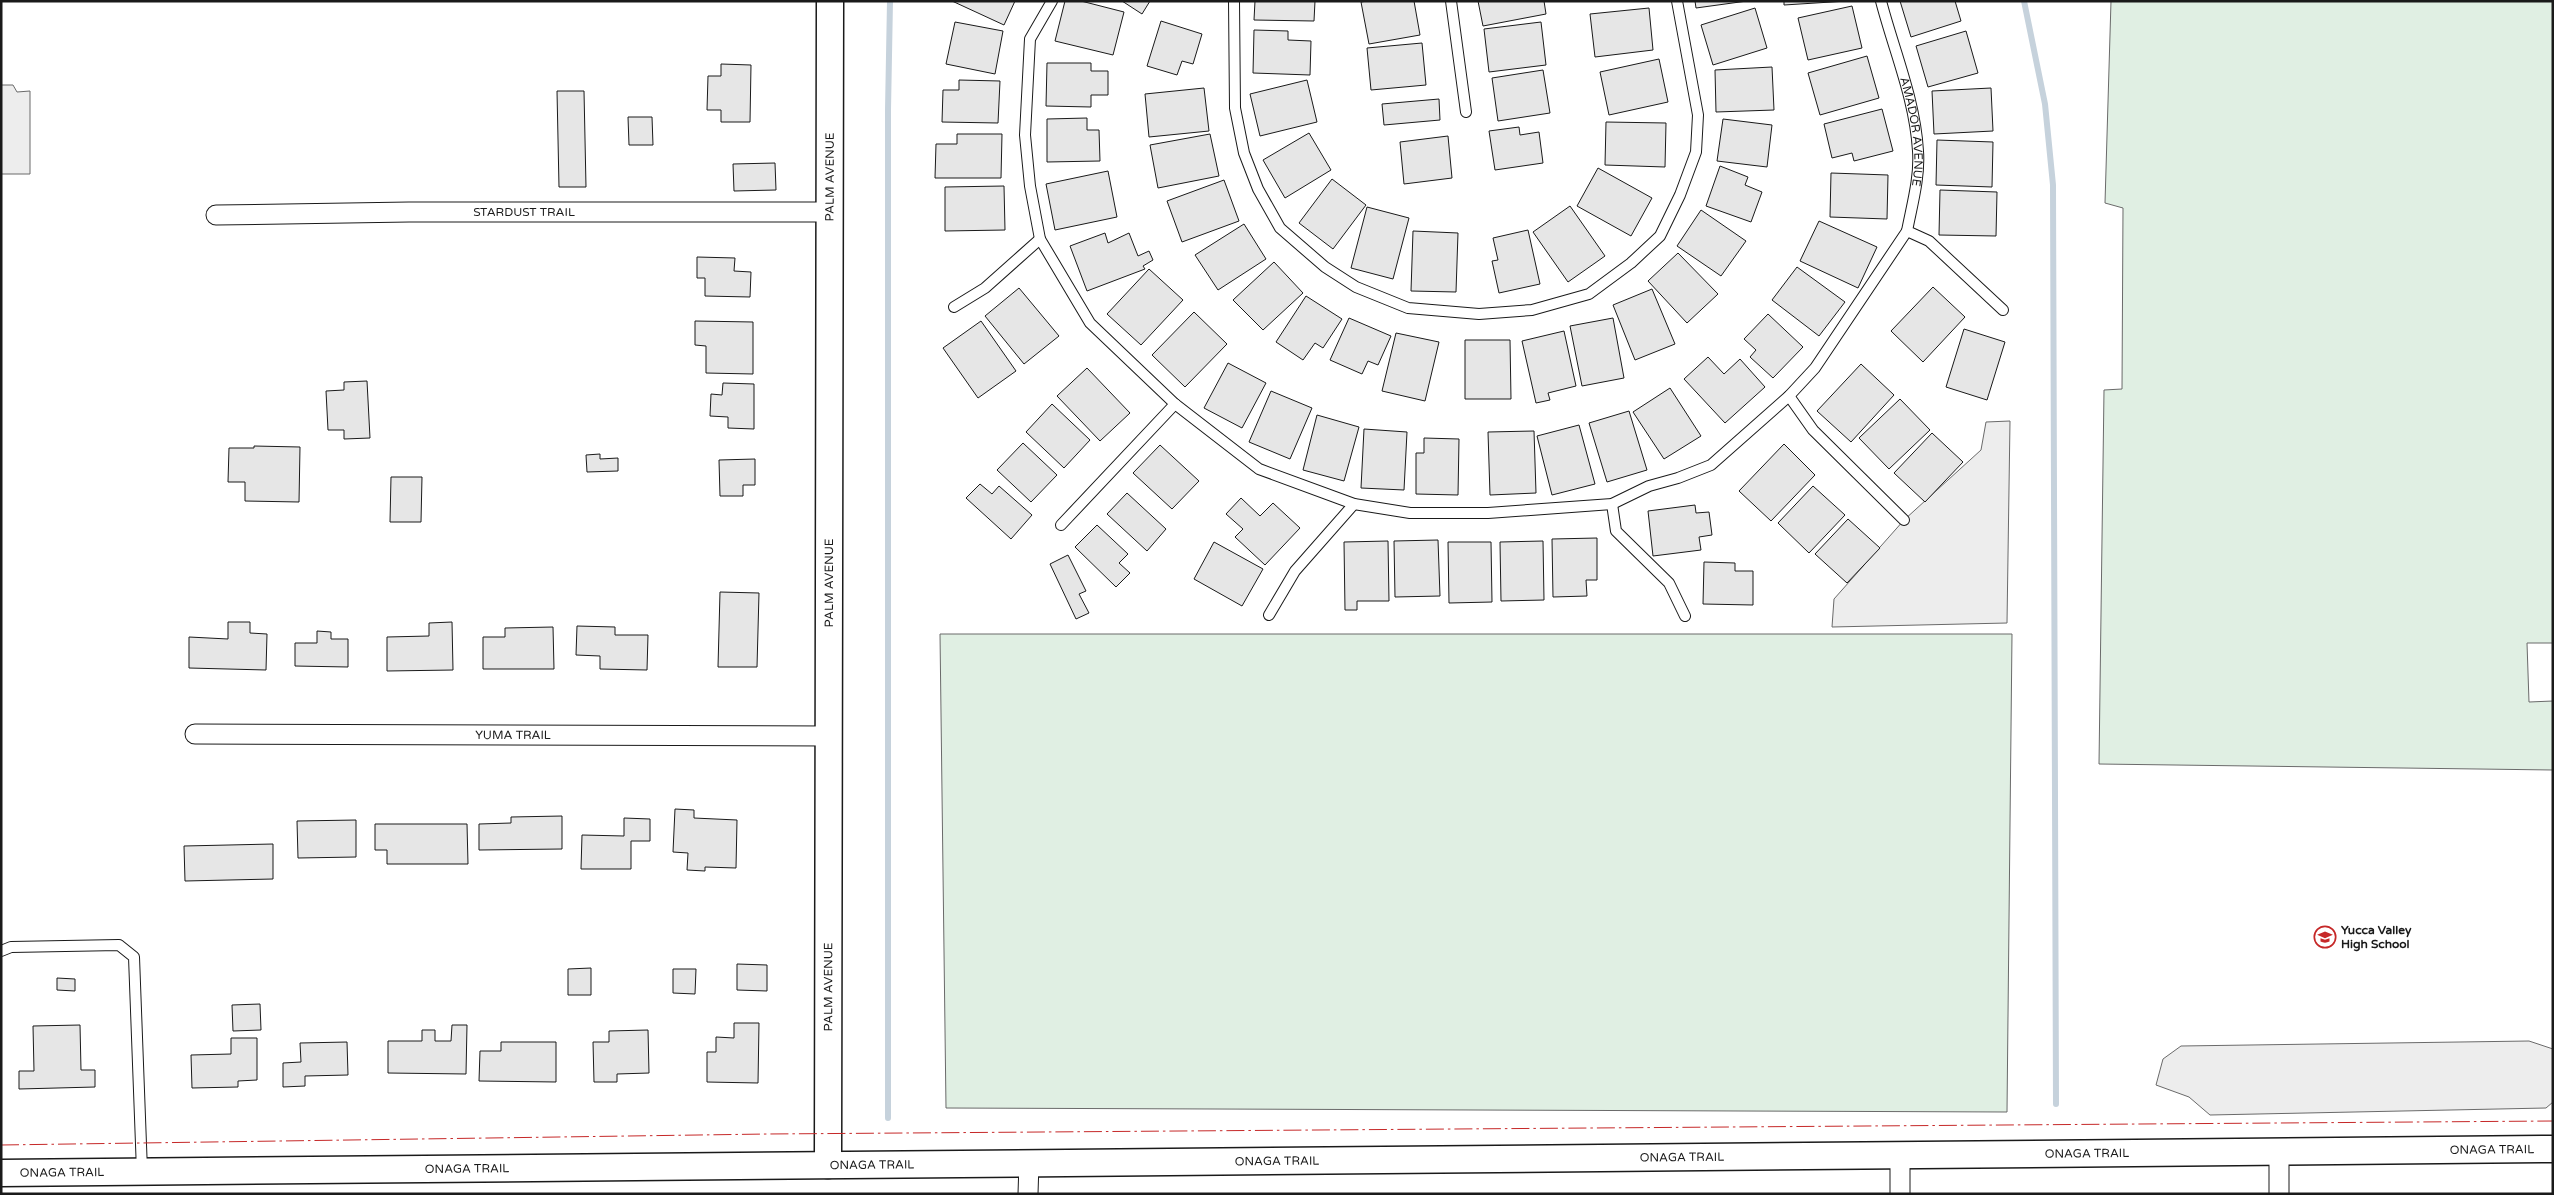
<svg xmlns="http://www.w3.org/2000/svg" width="2554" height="1195" font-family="'Varela Round',sans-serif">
  <rect width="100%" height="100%" fill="#fff"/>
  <g fill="#e0efe3" stroke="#6a6a6a">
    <polygon points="2111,1 2553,1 2553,643 2527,643 2529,702 2553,701 2553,770 2099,764 2104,390 2122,389 2123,208 2105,203"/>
    <polygon points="940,634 2012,634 2007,1112 946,1108"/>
  </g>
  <g fill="#ededed" stroke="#6a6a6a">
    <polygon points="1,85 13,85 17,92 30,91 30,174 1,174"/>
    <polygon points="2010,421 2007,623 1832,627 1834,599 1904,520 1981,450 1986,422"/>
    <polygon points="2529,1041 2553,1049 2553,1102 2546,1108 2210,1115 2189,1097 2156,1085 2163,1059 2181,1046"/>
  </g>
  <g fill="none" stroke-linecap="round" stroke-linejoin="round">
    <g stroke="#c6d2dc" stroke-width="6">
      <polyline points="2024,1 2045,104 2053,185 2056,1104"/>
      <polyline points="888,1118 888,110 890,1"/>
    </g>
  </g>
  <g fill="#e6e6e6" stroke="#1a1a1a">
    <polygon points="952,1 1015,1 1004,25"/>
    <polygon points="1065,1 1081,1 1124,12 1113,55 1055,41"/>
    <polygon points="1122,1 1150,1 1142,14"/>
    <polygon points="1255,1 1315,1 1314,21 1254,20"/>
    <polygon points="1367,1 1414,1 1420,35 1369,44 1361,2"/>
    <polygon points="1478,1 1544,1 1546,14 1483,26"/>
    <polygon points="1695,1 1747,1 1696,8"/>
    <polygon points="1784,1 1847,1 1784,5"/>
    <polygon points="1900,1 1955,1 1961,21 1911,37"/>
    <polygon points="1852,6 1862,48 1808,60 1798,18"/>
    <polygon points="1649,8 1653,50 1595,57 1590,14"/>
    <polygon points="1755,8 1767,48 1713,65 1701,25"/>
    <polygon points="1161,21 1202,34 1193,64 1182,61 1177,75 1147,66"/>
    <polygon points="955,22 1003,31 995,74 946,64"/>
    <polygon points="1541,22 1546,65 1489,72 1484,29"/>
    <polygon points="1254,30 1288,31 1288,40 1311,41 1310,75 1253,73"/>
    <polygon points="1966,31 1978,73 1928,87 1916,46"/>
    <polygon points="1422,43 1426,85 1371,90 1367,48"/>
    <polygon points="1867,56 1879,98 1820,115 1808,73"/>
    <polygon points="1659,59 1668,102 1609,115 1600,72"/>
    <polygon points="1047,63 1091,63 1091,71 1108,71 1108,95 1091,95 1091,107 1046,106"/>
    <polygon points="721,64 751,65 750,122 721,122 721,110 707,110 708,76 721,76"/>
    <polygon points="1772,67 1774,110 1716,112 1715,70"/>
    <polygon points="1543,70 1550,113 1498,121 1492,78"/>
    <polygon points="959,80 1000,81 998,123 942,122 943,90 959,90"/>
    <polygon points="1307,80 1317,122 1260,136 1250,94"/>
    <polygon points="1204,88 1209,131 1149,137 1145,94"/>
    <polygon points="1991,88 1993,131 1934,134 1932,91"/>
    <polygon points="557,91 584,91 586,187 559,187"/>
    <polygon points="1439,99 1440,120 1384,125 1382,104"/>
    <polygon points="1882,109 1893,151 1854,161 1852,153 1832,158 1824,124"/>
    <polygon points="628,117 652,117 653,145 629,145"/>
    <polygon points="1087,118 1087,130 1099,130 1100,161 1047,162 1047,119"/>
    <polygon points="1723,119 1772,125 1767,167 1717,161"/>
    <polygon points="1606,122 1666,123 1665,167 1605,165"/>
    <polygon points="1519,127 1520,135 1539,132 1543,163 1495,170 1489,131"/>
    <polygon points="1309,133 1331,170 1285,198 1263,160"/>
    <polygon points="957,134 1002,134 1001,178 935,178 936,144 957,144"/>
    <polygon points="1210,134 1219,176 1158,188 1150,145"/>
    <polygon points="1448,136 1452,178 1404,184 1400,142"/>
    <polygon points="1937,140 1993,142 1992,187 1936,185"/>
    <polygon points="775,163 776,190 734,191 733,164"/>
    <polygon points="1720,166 1748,177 1745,185 1762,192 1751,222 1706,206"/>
    <polygon points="1598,168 1652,198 1631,236 1577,206"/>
    <polygon points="1108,171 1117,217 1055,230 1046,184"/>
    <polygon points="1831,173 1888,175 1887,219 1830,217"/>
    <polygon points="1332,179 1366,205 1333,249 1299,223"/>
    <polygon points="1224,180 1239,221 1182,242 1167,201"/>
    <polygon points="1004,186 1005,230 945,231 945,187"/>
    <polygon points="1940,190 1997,192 1996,236 1939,235"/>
    <polygon points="1570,206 1605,256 1568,282 1533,232"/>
    <polygon points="1367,207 1409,218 1393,279 1351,268"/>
    <polygon points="1701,210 1746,241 1721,276 1677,246"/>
    <polygon points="1819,221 1877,247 1858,288 1800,261"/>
    <polygon points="1244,224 1266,259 1218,290 1195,255"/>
    <polygon points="1528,230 1540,284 1499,293 1492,261 1498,260 1493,238"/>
    <polygon points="1413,231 1458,233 1456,292 1411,291"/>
    <polygon points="1105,233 1108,243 1129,233 1138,256 1149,251 1153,260 1143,266 1145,269 1087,291 1070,246"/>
    <polygon points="1678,253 1718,294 1687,323 1648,281"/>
    <polygon points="697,257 735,258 734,271 751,272 750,297 705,296 705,278 697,278"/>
    <polygon points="1274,262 1303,293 1263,330 1233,300"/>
    <polygon points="1797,267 1845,302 1819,336 1772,300"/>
    <polygon points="1149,269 1183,300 1141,345 1107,314"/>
    <polygon points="1933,287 1965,317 1923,362 1891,331"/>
    <polygon points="1019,288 1059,336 1024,364 985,316"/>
    <polygon points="1652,289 1675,344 1635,360 1613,305"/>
    <polygon points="1306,296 1342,319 1323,348 1315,343 1303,360 1276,342"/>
    <polygon points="1194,312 1227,344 1185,387 1152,355"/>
    <polygon points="1768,314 1803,347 1773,378 1750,357 1756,350 1744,339"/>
    <polygon points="1349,318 1391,336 1378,365 1368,361 1362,374 1330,360"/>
    <polygon points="1613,318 1624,378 1582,386 1570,326"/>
    <polygon points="695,321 753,322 753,374 706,373 706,346 695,345"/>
    <polygon points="981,321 1016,371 978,398 943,348"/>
    <polygon points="1964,329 2005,342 1987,400 1946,387"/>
    <polygon points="1564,331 1576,386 1548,393 1550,400 1536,403 1522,341"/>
    <polygon points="1396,333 1439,342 1425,401 1382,391"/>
    <polygon points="1465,340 1510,340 1511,399 1465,399"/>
    <polygon points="1708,357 1724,374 1740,359 1765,387 1725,423 1684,379"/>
    <polygon points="1228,363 1266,383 1242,428 1204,408"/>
    <polygon points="1861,364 1894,395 1851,442 1817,411"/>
    <polygon points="1087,368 1130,413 1100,441 1057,396"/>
    <polygon points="367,381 370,438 344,439 344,430 328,430 326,391 344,390 344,382"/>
    <polygon points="723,383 754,384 754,429 728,428 728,417 710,416 711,394 722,395"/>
    <polygon points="1670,388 1701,436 1664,459 1633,412"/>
    <polygon points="1271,391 1312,408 1290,459 1249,442"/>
    <polygon points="1900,399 1930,430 1889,469 1859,438"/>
    <polygon points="1052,404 1090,440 1064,468 1026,432"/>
    <polygon points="1629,411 1647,470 1607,482 1589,423"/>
    <polygon points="1317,415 1359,427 1344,481 1303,470"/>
    <polygon points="1579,425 1595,484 1552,495 1537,436"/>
    <polygon points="1364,429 1407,432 1404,490 1361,488"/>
    <polygon points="1534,431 1536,493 1490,495 1488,432"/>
    <polygon points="1932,433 1963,462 1925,502 1894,473"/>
    <polygon points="1424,438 1459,439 1458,495 1416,494 1416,453 1424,453"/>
    <polygon points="1023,443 1057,475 1031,502 997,470"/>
    <polygon points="1784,444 1815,475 1771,521 1739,491"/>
    <polygon points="1160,445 1199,481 1172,509 1133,473"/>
    <polygon points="254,446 300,447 299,502 245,501 245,482 228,482 229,448 254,448"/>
    <polygon points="600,454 600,459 618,458 618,471 587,472 586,455"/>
    <polygon points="755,459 755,485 743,485 743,496 720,496 719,460"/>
    <polygon points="391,477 422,477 421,522 390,522"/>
    <polygon points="980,484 992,494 999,486 1032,515 1011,539 966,498"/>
    <polygon points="1813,486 1845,515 1809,553 1778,523"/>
    <polygon points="1127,493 1166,529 1147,551 1107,514"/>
    <polygon points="1241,498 1260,516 1273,503 1300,528 1265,565 1235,537 1243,529 1226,514"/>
    <polygon points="1695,505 1696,513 1709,512 1712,535 1699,537 1701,550 1653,556 1648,511"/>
    <polygon points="1848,519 1880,548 1847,583 1815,554"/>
    <polygon points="1097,525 1128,554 1119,563 1130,573 1116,587 1075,547"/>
    <polygon points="1597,538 1597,580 1586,580 1587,596 1553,597 1552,539"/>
    <polygon points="1438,540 1440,596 1395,597 1394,541"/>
    <polygon points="1388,541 1389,601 1357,601 1357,610 1345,610 1344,542"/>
    <polygon points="1543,541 1544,600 1501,601 1500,542"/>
    <polygon points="1214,542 1263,569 1242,606 1194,579"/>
    <polygon points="1448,542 1491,542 1492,602 1449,603"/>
    <polygon points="1068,555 1086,591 1079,594 1089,613 1076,619 1050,564"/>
    <polygon points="1704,562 1735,563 1735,571 1753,571 1753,605 1703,604"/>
    <polygon points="720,592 759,593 757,667 718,667"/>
    <polygon points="228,622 250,622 250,633 267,634 266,670 189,668 189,637 228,639"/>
    <polygon points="452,622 453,670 387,671 387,637 429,636 429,623"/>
    <polygon points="577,626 615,627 615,635 648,635 647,670 600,669 600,656 576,655"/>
    <polygon points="553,627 554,669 483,669 483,637 505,637 505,628"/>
    <polygon points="317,631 331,632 331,639 348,639 348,667 295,666 295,643 317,643"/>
    <polygon points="675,809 694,810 694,818 737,820 736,868 705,867 705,871 687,870 688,853 673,852"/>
    <polygon points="562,816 562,849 479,850 479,824 511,823 511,817"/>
    <polygon points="624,818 650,819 650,841 631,841 631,869 581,869 582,835 624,836"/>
    <polygon points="356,820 356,857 298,858 297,821"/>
    <polygon points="375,824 467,824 468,864 387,864 387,850 375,850"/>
    <polygon points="273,844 273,879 185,881 184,846"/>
    <polygon points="737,964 767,965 767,991 737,990"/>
    <polygon points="591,968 591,995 568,995 568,969"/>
    <polygon points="673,969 696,969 695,994 673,993"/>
    <polygon points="57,978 75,979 75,991 57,990"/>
    <polygon points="260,1004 261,1030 233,1031 232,1005"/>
    <polygon points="734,1023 759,1023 758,1083 707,1082 707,1052 716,1052 716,1037 734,1038"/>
    <polygon points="80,1025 81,1070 95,1070 95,1087 19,1089 19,1071 34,1071 33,1026"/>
    <polygon points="452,1025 467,1025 466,1074 388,1073 388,1041 422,1041 422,1030 435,1030 435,1041 451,1041"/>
    <polygon points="648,1030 649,1073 617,1074 617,1082 594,1082 593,1042 609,1042 609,1031"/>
    <polygon points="231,1038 257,1038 257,1080 238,1081 238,1087 192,1088 191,1055 231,1054"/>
    <polygon points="347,1042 348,1075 305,1076 305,1086 283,1087 283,1063 301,1062 300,1043"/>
    <polygon points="501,1042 556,1042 556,1082 479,1081 480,1051 501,1051"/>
  </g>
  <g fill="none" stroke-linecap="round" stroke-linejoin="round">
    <g stroke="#1a1a1a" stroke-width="12">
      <g id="lane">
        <polyline points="1052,1 1030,39 1025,135 1030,186 1040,239 1090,323 1175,404 1259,469 1354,504 1410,513 1488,513 1612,504 1649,486 1678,478 1711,465 1789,396 1815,368 1907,231"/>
        <polyline points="1234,1 1235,108 1244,153 1258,189 1280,228 1325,267 1356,287 1408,308 1479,314 1532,310 1589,294 1631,263 1660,236 1680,195 1696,152 1698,115 1677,1"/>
        <polyline points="1451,1 1466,112"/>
        <path id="s1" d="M1881 1C1894 51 1915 99 1918 151 1920 177 1912 205 1907 231L1929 241 2003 310"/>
        <polyline points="954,307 985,288 1040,239"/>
        <polyline points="1789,396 1813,430 1904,520"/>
        <polyline points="1612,504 1616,531 1669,583 1685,616"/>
        <polyline points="1061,525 1175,404"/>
        <polyline points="1269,615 1295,571 1354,504"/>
        <polyline points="1,951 11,947 119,945 134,957 142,1171"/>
      </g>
    </g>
    <g stroke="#1a1a1a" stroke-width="21">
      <g id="street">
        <path id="s2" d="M216 215 409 212H831"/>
        <path id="s3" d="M195 734 829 736"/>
        <polyline points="1028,1194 1029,1162"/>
        <polyline points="1900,1194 1900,1156"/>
        <polyline points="2279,1194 2279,1152"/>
      </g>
    </g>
    <g stroke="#1a1a1a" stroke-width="29">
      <g id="secondary">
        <path id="s4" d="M828 1165 830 1"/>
        <path id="s5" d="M1 1173 2553 1149"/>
      </g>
    </g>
    <use href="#lane" stroke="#fff" stroke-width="10"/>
    <use href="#street" stroke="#fff" stroke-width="19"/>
    <use href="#secondary" stroke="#fff" stroke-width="26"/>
    <polyline stroke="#c62828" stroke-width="1" stroke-dasharray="18 4 2.5 4" stroke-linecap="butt" points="1,1145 768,1134 2553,1121"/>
  </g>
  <defs>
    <g id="school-ring" transform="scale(1.125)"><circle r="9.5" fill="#fff" stroke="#c62828" stroke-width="1.5"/><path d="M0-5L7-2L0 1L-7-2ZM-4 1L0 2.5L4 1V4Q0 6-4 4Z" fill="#c62828"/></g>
  </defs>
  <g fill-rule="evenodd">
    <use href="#school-ring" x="2325" y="937"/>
  </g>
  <g text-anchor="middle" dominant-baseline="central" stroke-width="4" stroke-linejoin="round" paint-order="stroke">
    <g font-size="12" fill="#1a1a1a" stroke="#fff">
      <text stroke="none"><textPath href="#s1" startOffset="135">AMADOR AVENUE</textPath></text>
      <text stroke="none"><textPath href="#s4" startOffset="988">PALM AVENUE</textPath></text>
      <text stroke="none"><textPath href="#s2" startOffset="308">STARDUST TRAIL</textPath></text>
      <text stroke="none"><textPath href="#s4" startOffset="582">PALM AVENUE</textPath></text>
      <text stroke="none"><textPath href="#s3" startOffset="318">YUMA TRAIL</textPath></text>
      <text stroke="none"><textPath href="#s4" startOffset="178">PALM AVENUE</textPath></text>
      <text stroke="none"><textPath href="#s5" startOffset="2491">ONAGA TRAIL</textPath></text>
      <text stroke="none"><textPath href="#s5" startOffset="2086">ONAGA TRAIL</textPath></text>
      <text stroke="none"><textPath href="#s5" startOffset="1681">ONAGA TRAIL</textPath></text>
      <text stroke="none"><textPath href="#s5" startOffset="1276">ONAGA TRAIL</textPath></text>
      <text stroke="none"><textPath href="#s5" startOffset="871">ONAGA TRAIL</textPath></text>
      <text stroke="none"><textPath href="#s5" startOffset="466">ONAGA TRAIL</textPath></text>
      <text stroke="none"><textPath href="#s5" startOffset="61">ONAGA TRAIL</textPath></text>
    </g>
    <g font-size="12" font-weight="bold" fill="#1a1a1a" stroke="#fff" text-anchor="start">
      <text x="2341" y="930">Yucca Valley<tspan x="2341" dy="14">High School</tspan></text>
    </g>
  </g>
  <rect width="2554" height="1195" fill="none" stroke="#1a1a1a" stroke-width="5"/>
</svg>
